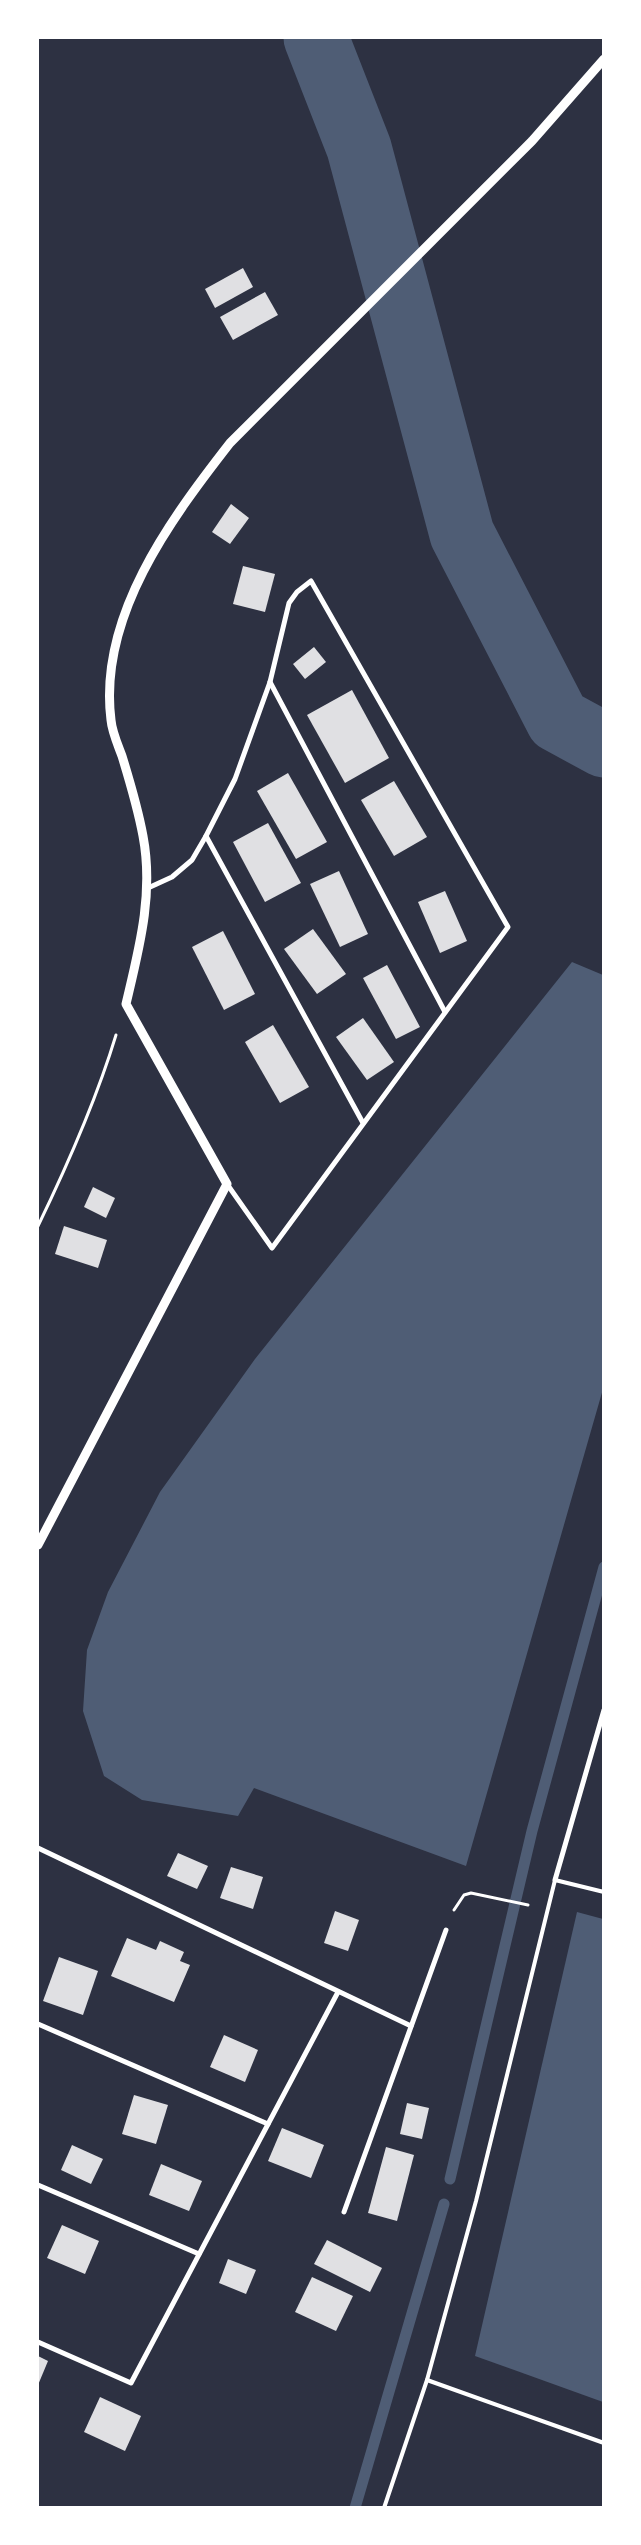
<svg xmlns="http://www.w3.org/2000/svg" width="641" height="2545" font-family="Jost,sans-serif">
  <rect width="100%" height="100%" fill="#2d3142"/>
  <g fill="#4f5d75">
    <polygon points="572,962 603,975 603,1389 466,1866 254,1788 238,1816 142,1800 104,1776 83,1711 87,1650 108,1592 160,1492 255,1359"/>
    <polygon points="577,1912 603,1919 603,2402 475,2356"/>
  </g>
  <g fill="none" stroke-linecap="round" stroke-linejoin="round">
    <g stroke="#4f5d75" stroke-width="11">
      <polyline points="450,2179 532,1831 604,1567"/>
      <polyline points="355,2508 444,2204"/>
    </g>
    <polyline stroke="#4f5d75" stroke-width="65" points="316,38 359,148 462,534 558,720 604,745"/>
  </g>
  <g fill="#e0e0e3">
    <polygon points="243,268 253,287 215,308 205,289"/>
    <polygon points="265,292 278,315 233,340 220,317"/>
    <polygon points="231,504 249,518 230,544 212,532"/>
    <polygon points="243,566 275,574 265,612 233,604"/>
    <polygon points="314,647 326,662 305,679 293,664"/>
    <polygon points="352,690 389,758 345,783 307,715"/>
    <polygon points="288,773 327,842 296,859 257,791"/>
    <polygon points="394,781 427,837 394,856 361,800"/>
    <polygon points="268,823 301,883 265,902 233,842"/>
    <polygon points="339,871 368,934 340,947 310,884"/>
    <polygon points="445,891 467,941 440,953 418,902"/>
    <polygon points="313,929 346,974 317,994 284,949"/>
    <polygon points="223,931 255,994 224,1010 192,947"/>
    <polygon points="387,965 420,1027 396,1039 363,978"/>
    <polygon points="363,1018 394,1062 367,1080 336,1037"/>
    <polygon points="273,1025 309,1087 280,1103 245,1042"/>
    <polygon points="93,1187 115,1198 106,1218 84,1207"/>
    <polygon points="64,1226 107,1240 98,1268 55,1254"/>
    <polygon points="178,1853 208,1866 197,1889 167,1876"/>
    <polygon points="231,1867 263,1877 253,1909 220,1898"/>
    <polygon points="335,1911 359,1920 348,1951 324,1943"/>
    <polygon points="127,1938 156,1950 160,1941 184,1952 180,1961 190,1965 174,2002 111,1976"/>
    <polygon points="59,1957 98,1971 83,2015 43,2001"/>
    <polygon points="224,2035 258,2050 245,2082 210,2067"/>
    <polygon points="134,2095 168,2105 156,2144 122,2134"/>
    <polygon points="407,2103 429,2108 422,2139 400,2134"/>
    <polygon points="282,2128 324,2145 311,2178 268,2161"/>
    <polygon points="72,2145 103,2159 91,2184 61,2170"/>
    <polygon points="386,2147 414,2155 397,2221 368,2213"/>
    <polygon points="161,2164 202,2181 189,2211 149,2195"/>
    <polygon points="62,2225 99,2241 85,2274 47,2258"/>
    <polygon points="327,2240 382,2268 370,2292 314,2264"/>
    <polygon points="228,2259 256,2270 246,2294 219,2283"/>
    <polygon points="312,2277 353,2296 336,2331 295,2312"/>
    <polygon points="38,2356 48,2361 38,2385"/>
    <polygon points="100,2397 141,2416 125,2451 84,2432"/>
  </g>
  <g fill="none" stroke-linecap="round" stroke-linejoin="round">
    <g stroke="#fff" stroke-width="3">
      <path d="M38 1226C68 1164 96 1101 116 1035"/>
      <polyline points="454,1910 464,1895 471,1893 528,1905"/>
    </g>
    <g stroke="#fff" stroke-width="4">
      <polyline points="427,2380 604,2443"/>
      <polyline points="384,2508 427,2380 476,2201 555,1880 604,1892"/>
    </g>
    <g stroke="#fff" stroke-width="5">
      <polyline points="270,682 445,1012"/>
      <polyline points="206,836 363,1123"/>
      <polyline points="148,888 172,877 192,860 206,836 235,779 270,682 289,603 297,592 311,581 508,927 272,1248 227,1184"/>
      <polyline points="38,1848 411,2026"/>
      <polyline points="555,1880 604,1710"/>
      <polyline points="38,2024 268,2124"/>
      <polyline points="38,2185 199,2254"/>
      <polyline points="344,2212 446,1930"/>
      <polyline points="38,2342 131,2383 338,1992"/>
    </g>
    <path stroke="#fff" stroke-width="9" d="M38 1545 227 1184 126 1004C139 949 154 894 143 836 138 809 130 782 122 756 118 745 112 732 111 720 98 617 170 520 230 443L532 141 604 59"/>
  </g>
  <rect width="641" height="2545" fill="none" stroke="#ffffff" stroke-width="78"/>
</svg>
